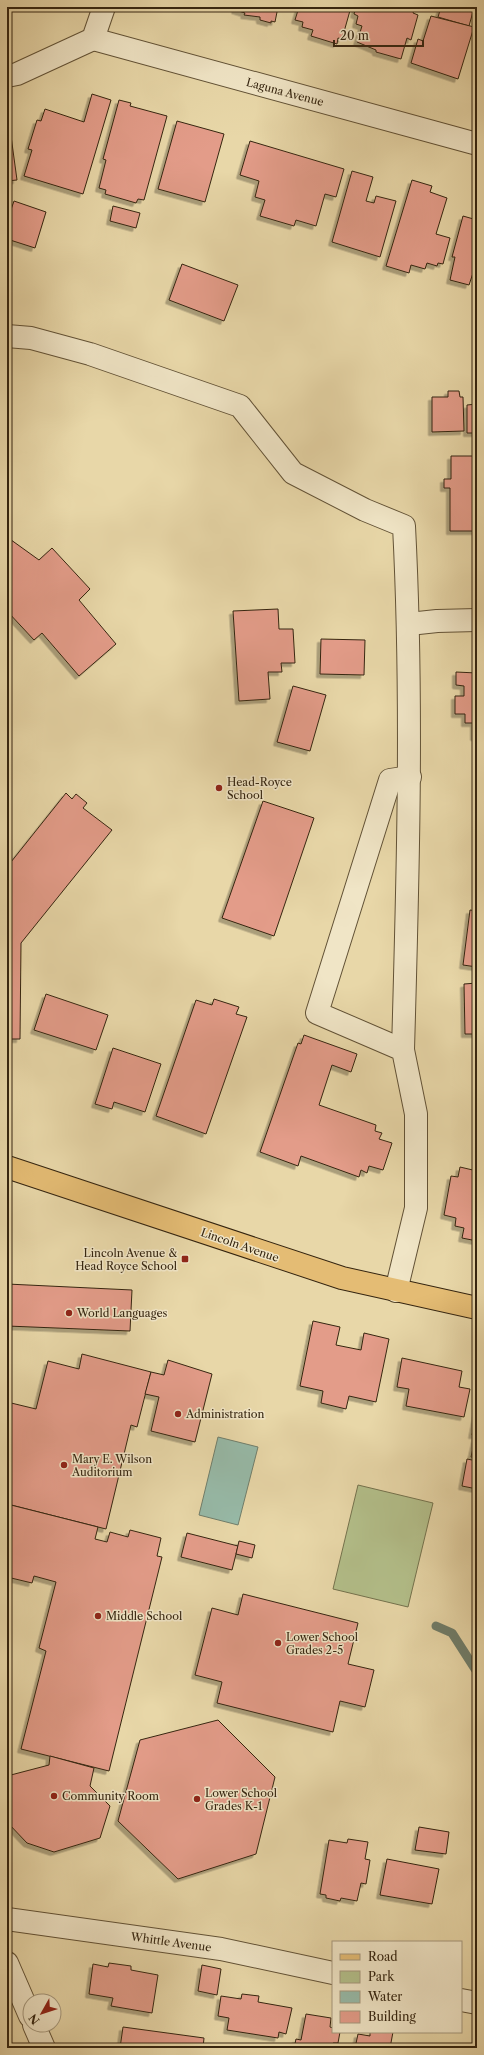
<svg xmlns="http://www.w3.org/2000/svg" width="484" height="2055" font-family="'Libre Caslon Text',serif">
  <defs>
    <filter id="shadow"><feDropShadow dx="-3.5" dy="3.5" stdDeviation="0" flood-color="#0004"/></filter>
  </defs>
  <rect width="100%" height="100%" fill="#e8d7a8"/>
  <filter id="stains"><feTurbulence type="fractalNoise" baseFrequency=".005" numOctaves="4"/><feColorMatrix values="0 0 0 0 .2 0 0 0 0 .09 0 0 0 0 .02 0 0 0 .5 -.17"/></filter>
  <radialGradient id="worn" r=".72"><stop offset=".6" stop-color="#630" stop-opacity="0"/><stop offset="1" stop-color="#630" stop-opacity=".3"/></radialGradient>
  <polygon fill="#b3bf8a" stroke="#74724d" points="358,1485 433,1503 408,1607 333,1589"/>
  <polygon fill="#97baa8" stroke="#707e6b" points="218,1437 258,1447 238,1525 199,1515"/>
  <g fill="none" stroke-linecap="round" stroke-linejoin="round">
    <polyline stroke="#707e6b" stroke-width="9" points="436,1626 452,1633 477,1672"/>
  </g>
  <g fill="#e39c89" stroke="#352510" filter="url(#shadow)">
    <polygon points="236,7 278,7 275,22 271,21 271,23 260,20 260,17 244,15 245,13 235,10"/>
    <polygon points="299,7 351,7 342,39 338,38 337,44 311,36 313,30 302,27 303,22 295,20"/>
    <polygon points="356,7 415,7 413,13 418,15 411,40 407,38 401,59 376,52 376,50 357,42 362,26 356,24 358,16 354,14"/>
    <polygon points="441,7 474,8 469,26 438,17"/>
    <polygon points="7,11 11,29 7,30"/>
    <polygon points="431,16 474,27 458,79 411,63 418,39 423,41"/>
    <polygon points="92,94 111,100 83,194 24,176 32,150 28,149 37,120 41,121 45,109 84,122"/>
    <polygon points="119,100 131,103 130,106 167,116 144,200 138,199 136,203 105,194 106,190 99,188 106,160 103,159"/>
    <polygon points="177,121 224,134 205,202 158,189"/>
    <polygon points="7,136 11,136 17,180 7,181"/>
    <polygon points="250,141 344,169 336,197 325,194 316,226 296,220 294,226 260,216 265,200 255,197 259,181 240,175"/>
    <polygon points="352,171 373,177 366,201 374,203 376,196 396,201 380,257 332,242"/>
    <polygon points="412,180 432,186 430,192 447,198 436,234 450,238 443,264 438,263 437,266 427,263 425,269 411,265 409,273 386,266"/>
    <polygon points="14,201 46,212 35,248 7,239 7,221"/>
    <polygon points="113,206 140,213 136,228 110,221"/>
    <polygon points="463,216 477,220 477,274 473,273 469,285 450,280 455,257 452,257"/>
    <polygon points="182,264 238,285 224,321 169,300"/>
    <polygon points="448,391 459,391 460,397 463,397 464,431 432,432 432,397 448,397"/>
    <polygon points="477,404 477,433 467,433 467,405"/>
    <polygon points="451,456 477,456 477,531 450,531 450,488 444,488 444,479 451,479"/>
    <polygon points="7,537 39,560 52,548 90,589 79,600 116,644 79,676 42,633 34,640 7,611"/>
    <polygon points="278,609 279,629 293,629 295,663 281,663 282,672 268,672 270,699 239,701 233,611"/>
    <polygon points="321,639 365,640 364,675 320,674"/>
    <polygon points="456,672 477,673 477,737 474,737 474,723 465,723 465,714 455,714 455,696 464,696 464,686 456,685"/>
    <polygon points="293,686 326,695 310,751 277,742"/>
    <polygon points="66,793 72,799 76,794 87,803 83,808 112,830 21,943 20,1039 7,1039 7,867"/>
    <polygon points="263,801 314,818 274,936 222,918"/>
    <polygon points="470,910 477,911 477,967 463,965"/>
    <polygon points="477,983 477,1034 465,1034 464,984"/>
    <polygon points="46,994 108,1015 96,1050 34,1030"/>
    <polygon points="214,999 239,1007 236,1014 247,1017 206,1134 156,1116 196,1000 212,1005"/>
    <polygon points="304,1035 357,1054 351,1072 332,1065 319,1105 376,1125 375,1131 382,1133 379,1139 392,1143 383,1170 369,1166 367,1173 361,1170 359,1177 301,1156 298,1166 260,1152 298,1043 301,1044"/>
    <polygon points="113,1048 161,1064 145,1112 114,1102 112,1109 95,1104"/>
    <polygon points="460,1167 477,1171 477,1241 462,1238 464,1228 455,1226 456,1218 444,1215 451,1176 458,1177"/>
    <polygon points="7,1284 132,1290 130,1331 7,1326"/>
    <polygon points="313,1321 340,1327 336,1345 361,1350 364,1333 389,1339 376,1402 349,1396 346,1409 321,1403 323,1391 300,1386"/>
    <polygon points="82,1354 151,1372 137,1427 131,1425 106,1529 7,1504 7,1402 36,1409 48,1361 79,1369"/>
    <polygon points="402,1358 462,1371 459,1387 470,1389 464,1417 406,1406 409,1389 397,1387"/>
    <polygon points="168,1360 212,1374 195,1442 151,1431 159,1397 145,1394 151,1372 164,1375"/>
    <polygon points="477,1409 477,1458 471,1457 476,1435 472,1435"/>
    <polygon points="467,1459 477,1461 477,1489 462,1486"/>
    <polygon points="7,1504 98,1527 95,1539 107,1542 110,1532 128,1537 130,1530 161,1538 157,1556 162,1557 109,1771 21,1749 46,1651 39,1648 56,1582 34,1576 32,1583 7,1577"/>
    <polygon points="187,1533 238,1546 232,1570 181,1557"/>
    <polygon points="239,1541 255,1545 252,1558 236,1554"/>
    <polygon points="243,1594 358,1623 348,1664 374,1670 365,1707 340,1701 333,1732 217,1703 222,1682 195,1675 212,1608 238,1615"/>
    <polygon points="218,1720 275,1777 256,1854 178,1879 118,1821 140,1740"/>
    <polygon points="50,1756 94,1768 90,1786 110,1806 100,1838 54,1852 27,1843 7,1822 7,1776 49,1765"/>
    <polygon points="419,1827 449,1832 446,1854 415,1850"/>
    <polygon points="348,1839 368,1842 365,1859 370,1860 366,1884 361,1883 357,1901 341,1898 340,1901 326,1898 326,1895 320,1894 329,1840 347,1843"/>
    <polygon points="387,1859 439,1869 432,1904 380,1895"/>
    <polygon points="109,1963 131,1966 131,1970 158,1975 152,2013 111,2006 113,1998 89,1994 93,1964 108,1967"/>
    <polygon points="202,1965 221,1969 217,1995 198,1991"/>
    <polygon points="242,1994 259,1996 258,2002 292,2008 286,2034 279,2032 278,2038 227,2030 229,2018 218,2016 221,1996 241,1999"/>
    <polygon points="306,2014 331,2018 330,2027 333,2028 333,2032 340,2032 338,2043 333,2043 332,2048 294,2048 296,2039 301,2040"/>
    <polygon points="123,2027 204,2038 203,2048 120,2048"/>
    <polygon points="370,2032 393,2032 390,2048 355,2048 358,2034 370,2036"/>
  </g>
  <g fill="none" stroke-linecap="round" stroke-linejoin="round">
    <g stroke="#625236" stroke-width="24">
      <g id="minor">
        <polyline points="93,39 477,144"/>
        <polyline points="7,76 17,74 93,39 104,7"/>
        <path d="M7 336 31 338 90 354 240 406 293 473 365 510 404 526C413 700 408 875 403 1050"/>
        <polyline points="409,624 437,621 477,620"/>
        <polyline points="396,1291 416,1208 416,1114 403,1050 317,1013 390,780 410,777"/>
        <polyline points="7,1919 221,1949 333,1973"/>
        <polyline points="7,1963 30,2016"/>
        <polyline points="461,2000 477,2003"/>
        <polyline points="34,2025 44,2048"/>
      </g>
    </g>
    <g stroke="#352510" stroke-width="24">
      <polyline id="major" points="7,1167 342,1278 477,1308"/>
    </g>
    <use href="#minor" stroke="#f0e5c6" stroke-width="22"/>
    <use href="#major" stroke="#e4bc74" stroke-width="22"/>
  </g>
  <g fill="#8f2418" stroke="#f0e5c6" stroke-width="1.5">
    <circle cx="219" cy="788" r="4"/>
    <rect x="181" y="1255" width="8" height="8" rx="2"/>
    <circle cx="69" cy="1313" r="4"/>
    <circle cx="178" cy="1414" r="4"/>
    <circle cx="64" cy="1465" r="4"/>
    <circle cx="98" cy="1616" r="4"/>
    <circle cx="278" cy="1643" r="4"/>
    <circle cx="54" cy="1796" r="4"/>
    <circle cx="197" cy="1799" r="4"/>
  </g>
  <g text-anchor="middle" dominant-baseline="central" stroke-width="3" stroke-linejoin="round" paint-order="stroke">
    <g font-size="11" fill="#352510" stroke="#f0e5c6">
      <text transform="translate(285 92) rotate(15)">Laguna Avenue</text>
      <text transform="translate(240 1245) rotate(19)">Lincoln Avenue</text>
      <text transform="translate(171 1942) rotate(8)">Whittle Avenue</text>
    </g>
    <g font-size="11" fill="#352510" stroke="#f0e5c6" text-anchor="start">
      <text x="227" y="782">Head-Royce<tspan x="227" dy="13">School</tspan></text>
      <text x="177" y="1253" text-anchor="end">Lincoln Avenue &amp;<tspan x="177" dy="13">Head Royce School</tspan></text>
      <text x="77" y="1313">World Languages</text>
      <text x="186" y="1414">Administration</text>
      <text x="72" y="1459">Mary E. Wilson<tspan x="72" dy="13">Auditorium</tspan></text>
      <text x="106" y="1616">Middle School</text>
      <text x="286" y="1637">Lower School<tspan x="286" dy="13">Grades 2-5</tspan></text>
      <text x="205" y="1793">Lower School<tspan x="205" dy="13">Grades K-1</tspan></text>
      <text x="62" y="1796">Community Room</text>
    </g>
  </g>
  <rect width="484" height="2055" fill="none" stroke="#e8d7a8" stroke-width="24"/>
  <rect x="8" y="8" width="468" height="2039" fill="none" stroke="#352510" stroke-width="2"/>
  <rect x="12" y="12" width="460" height="2031" fill="none" stroke="#352510"/>
  <rect x="332" y="1941" width="130" height="92" fill="#f0e5c6" stroke="#a5987d"/>
  <rect x="340" y="1954" width="20" height="6" fill="#e4bc74" stroke="#a5987d"/>
  <text x="368" y="1961" font-size="12" fill="#352510">Road</text>
  <rect x="340" y="1971" width="20" height="12" fill="#b3bf8a" stroke="#a5987d"/>
  <text x="368" y="1981" font-size="12" fill="#352510">Park</text>
  <rect x="340" y="1991" width="20" height="12" fill="#97baa8" stroke="#a5987d"/>
  <text x="368" y="2001" font-size="12" fill="#352510">Water</text>
  <rect x="340" y="2011" width="20" height="12" fill="#e39c89" stroke="#a5987d"/>
  <text x="368" y="2021" font-size="12" fill="#352510">Building</text>
  <g transform="translate(42 2013) rotate(231)"><circle r="19" fill="#f0e5c6" stroke="#a5987d"/>
  <path d="M0-3L7 15L0 10L-7 15Z" fill="#8f2418"/>
  <text y="-6" font-size="11" font-weight="bold" text-anchor="middle" fill="#352510">N</text>
  </g>
  <path d="M334 40v6h89v-6" fill="none" stroke="#352510" stroke-width="2"/>
  <text x="340" y="40" font-size="12" fill="#352510" stroke="#f0e5c6" stroke-width="3" paint-order="stroke">20 m</text>
  <rect width="100%" height="100%" filter="url(#stains)"/>
  <rect width="100%" height="100%" fill="url(#worn)"/>
</svg>
